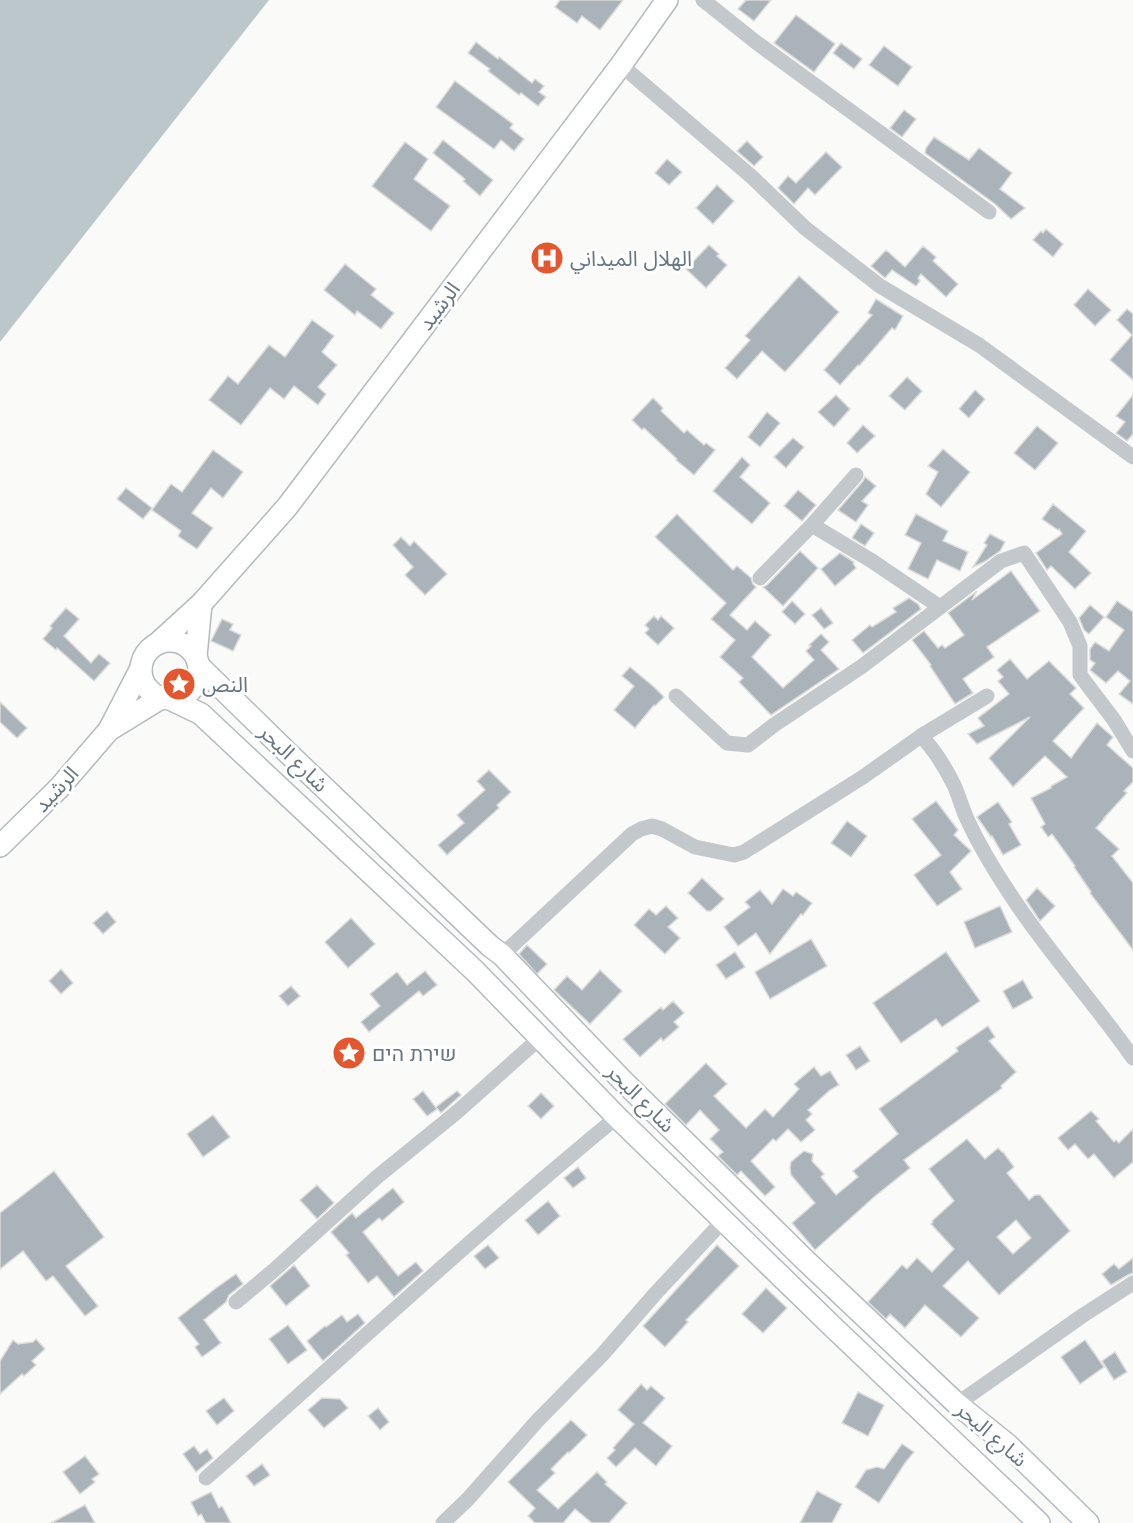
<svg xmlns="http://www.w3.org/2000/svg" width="1133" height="1523" font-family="Inter,'Noto Sans Arabic',Heebo,sans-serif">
  <rect width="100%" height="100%" fill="#fafaf8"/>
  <polygon fill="#bbc7cb" points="0,0 269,0 0,342"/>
  <g fill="#aab3b9" stroke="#dcdcda" stroke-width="1.5" fill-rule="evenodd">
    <polygon points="560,0 623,0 600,30 582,16 577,23 555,7"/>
    <polygon points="746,0 771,0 754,21 738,9"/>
    <polygon points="796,15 835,44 814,72 774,43"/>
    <polygon points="476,42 498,59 499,57 532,83 535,79 544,86 539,92 546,97 538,106 521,93 519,95 488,71 490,69 468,53"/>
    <polygon points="841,43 862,59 854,69 833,53"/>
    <polygon points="884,46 912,67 898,86 869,65"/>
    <polygon points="455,81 513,124 510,128 524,139 514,151 501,140 494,149 436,107"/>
    <polygon points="904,110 916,119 902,137 890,128"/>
    <polygon points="934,137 969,160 979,148 1012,173 1000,189 1025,208 1011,219 995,204 925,153 926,148"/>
    <polygon points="443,140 493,180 480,196 463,181 465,179 433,153"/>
    <polygon points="747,141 763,157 754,166 737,151"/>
    <polygon points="405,142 428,159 414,179 450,206 431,231 372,186"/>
    <polygon points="826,152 842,167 815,195 808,188 794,204 778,188 788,176 796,183"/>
    <polygon points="667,159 682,172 669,185 655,173"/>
    <polygon points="717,185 734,201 713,224 696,208"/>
    <polygon points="1046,229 1063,244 1053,257 1033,240 1041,231 1043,233"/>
    <polygon points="709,245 719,254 717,256 727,265 706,288 686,269"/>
    <polygon points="923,246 936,257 933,261 958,284 946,297 921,274 918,278 920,281 916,286 892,270 885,278 871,266 886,250 905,267"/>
    <polygon points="345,264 376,289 371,295 394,313 381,329 357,311 355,315 324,290"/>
    <polygon points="799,276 839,312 785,372 762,351 737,379 725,368 750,340 745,336"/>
    <polygon points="1088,289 1111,310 1095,326 1074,305"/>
    <polygon points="876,299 903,316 895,330 892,328 859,366 858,365 840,385 824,370 872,315 868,313"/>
    <polygon points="1127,309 1133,314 1133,380 1110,360 1132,335 1117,320"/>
    <polygon points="312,320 334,336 322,352 337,365 318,387 326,394 318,405 294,386 284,399 270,388 241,425 209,400 228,376 238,384 269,345 285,357"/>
    <polygon points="907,377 922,391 905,410 889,396"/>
    <polygon points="975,390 985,399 969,418 959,409"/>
    <polygon points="836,395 850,409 834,427 818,412"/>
    <polygon points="1133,395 1133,434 1127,441 1116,433 1125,422 1116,416"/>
    <polygon points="653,398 663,408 661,411 684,433 687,430 704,445 706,443 715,450 694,475 676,460 677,459 644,428 642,430 632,420"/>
    <polygon points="767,412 780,423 760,447 748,437"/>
    <polygon points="863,425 875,436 857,453 847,443"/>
    <polygon points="1037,426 1058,443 1035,470 1014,453"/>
    <polygon points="793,438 804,447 786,468 774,457"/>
    <polygon points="943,449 970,472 941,507 926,494 938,472 928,466"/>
    <polygon points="213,450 243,472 223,498 211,488 192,513 213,528 197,549 178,536 181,531 152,510 171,484 182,492"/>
    <polygon points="742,457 750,465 740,477 770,503 752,524 713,491"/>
    <polygon points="865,477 876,486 862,501 868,505 856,522 838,510 863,481"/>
    <polygon points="126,488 152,508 143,519 117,499"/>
    <polygon points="798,490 816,505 802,521 784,506"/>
    <polygon points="1053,504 1086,531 1069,552 1091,573 1075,589 1051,566 1047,570 1036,553 1062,534 1059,529 1058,530 1042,519"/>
    <polygon points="677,514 733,570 737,566 751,578 753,584 756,587 730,615 747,630 755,621 771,635 752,657 783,688 814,660 806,651 811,646 809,645 821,634 829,642 821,650 839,669 771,715 739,682 743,678 720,657 735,640 711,619 726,603 655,537"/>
    <polygon points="916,514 948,531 943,541 968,552 960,571 937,560 928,579 908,569 921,543 905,535"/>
    <polygon points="861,524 874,533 865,546 852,538"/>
    <polygon points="990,534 1005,542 1000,551 984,562 973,567 987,545 984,543"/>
    <polygon points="401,537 410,546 414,541 447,574 425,595 405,575 413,567 393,545"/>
    <polygon points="800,551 818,568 783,606 763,587 767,585"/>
    <polygon points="840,553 854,562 853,563 856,568 835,586 821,569"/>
    <polygon points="1011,571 1040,611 987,647 994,657 963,679 973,693 955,704 930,666 931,665 912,640 924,631 938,648 942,645 945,648 964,635 948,613 977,591 972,600"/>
    <polygon points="909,598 918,604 921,609 863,653 852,640 870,625 872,627 896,612 893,608"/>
    <polygon points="792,601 805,614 795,624 782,612"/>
    <polygon points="1117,601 1133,612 1133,704 1119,694 1130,681 1118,671 1106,683 1090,670 1095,663 1090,660 1090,649 1095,642 1109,651 1124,630 1106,617"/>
    <polygon points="1090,605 1104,617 1089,634 1084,630 1079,618"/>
    <polygon points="66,608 79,619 64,636 91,663 99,654 110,663 94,681 57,648 56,650 43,639 52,628 50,626"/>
    <polygon points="821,608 833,623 824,629 812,615"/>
    <polygon points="654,616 658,620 661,616 674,628 658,645 645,633 649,629 645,625"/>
    <polygon points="222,619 233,624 230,630 241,635 233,651 211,641"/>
    <polygon points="1010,659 1027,679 1049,661 1076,688 1070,694 1084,708 1053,741 1071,758 1097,723 1113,737 1107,745 1133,768 1133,782 1124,791 1127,793 1104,818 1105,818 1096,828 1119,849 1112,856 1133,883 1133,950 1090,893 1091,892 1074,867 1075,866 1052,834 1048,837 1041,827 1045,824 1031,798 1051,788 1051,786 1067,777 1045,756 1013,787 989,758 1030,717 977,744 968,734 984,726 978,718 1009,694 998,681 1003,677 997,670"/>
    <polygon points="630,667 654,687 664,697 655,706 654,705 635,728 614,710 634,686 622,676"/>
    <polygon points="0,702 27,728 17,738 0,722"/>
    <polygon points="489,770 511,792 497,805 499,808 447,855 438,845 464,823 457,815 485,790 477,781"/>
    <polygon points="936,801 958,830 954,835 971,851 950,872 962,889 937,906 914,875 941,855 912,819"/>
    <polygon points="998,802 1012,822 1009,824 1021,845 1003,855 992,836 991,837 977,817"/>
    <polygon points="847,821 867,836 851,857 831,843"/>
    <polygon points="702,878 724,899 711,911 707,911 688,893"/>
    <polygon points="1037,888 1055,906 1040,921 1026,900"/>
    <polygon points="783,889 793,896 796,892 812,903 803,915 801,914 770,954 756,933 738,946 724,927 750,907 745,902 760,890 772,904"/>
    <polygon points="666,906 678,918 668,927 680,938 665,954 634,925 649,909 656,915"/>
    <polygon points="1000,906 1012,932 975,948 964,922"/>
    <polygon points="107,911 116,922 103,934 93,923"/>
    <polygon points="351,918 375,944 348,968 325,942"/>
    <polygon points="811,939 827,966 770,999 755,972"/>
    <polygon points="527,945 547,964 537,974 519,954"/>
    <polygon points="735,952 745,967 726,979 716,965"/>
    <polygon points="946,952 980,1001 942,1027 936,1019 901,1043 873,1003"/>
    <polygon points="61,969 73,983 61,994 49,981"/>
    <polygon points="600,970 622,991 590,1024 554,990 567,976 582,990"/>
    <polygon points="425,971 437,985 423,996 419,991 369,1032 361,1022 380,1006 370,994 397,972 407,985"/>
    <polygon points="1023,980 1033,998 1013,1009 1003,991"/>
    <polygon points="291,986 300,996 288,1006 279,996"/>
    <polygon points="673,1001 684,1013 674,1022 679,1027 663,1041 661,1038 640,1057 623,1039 661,1007 663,1010"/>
    <polygon points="988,1026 995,1037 989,1041 1016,1072 1001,1086 1002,1088 904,1160 910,1168 874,1197 815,1250 792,1223 815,1203 791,1175 790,1168 791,1162 804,1151 813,1154 812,1161 824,1174 821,1177 836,1195 858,1177 853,1171 898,1134 879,1109 958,1051 956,1048"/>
    <polygon points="860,1046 870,1061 856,1070 846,1055"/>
    <polygon points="706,1063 727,1084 714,1096 746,1128 765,1109 773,1117 799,1089 794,1084 814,1067 821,1076 830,1071 839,1085 830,1090 808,1110 812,1114 806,1120 815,1130 801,1142 788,1129 776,1141 773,1139 751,1161 775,1187 765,1196 741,1171 737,1175 718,1156 723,1152 710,1139 719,1130 700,1110 686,1125 665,1104"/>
    <polygon points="423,1091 437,1109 427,1116 413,1099"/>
    <polygon points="457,1091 461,1095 441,1113 436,1107"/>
    <polygon points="541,1093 554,1106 541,1119 528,1106"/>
    <polygon points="1091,1111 1099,1119 1096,1121 1114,1142 1116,1140 1119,1143 1133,1129 1133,1162 1114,1178 1094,1154 1088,1159 1075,1144 1068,1150 1058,1138"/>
    <polygon points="213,1115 230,1137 203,1157 187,1134"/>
    <path d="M967 1139 985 1159 998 1148 1002 1152H1003L1014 1167 1007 1173 1029 1200 1035 1195H1040L1070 1231 999 1295 968 1261 943 1286 979 1318 961 1337 925 1305 905 1328 890 1314 886 1319 868 1302 902 1265 907 1269 917 1258 932 1272 954 1249 931 1224 933 1222 932 1221 954 1201 929 1169ZM1016 1220 1031 1238 1013 1254 997 1237Z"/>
    <polygon points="578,1167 586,1178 573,1188 564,1178"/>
    <polygon points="54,1171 104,1237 66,1266 98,1306 85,1316 53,1276 46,1281 23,1251 0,1269 0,1213"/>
    <polygon points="317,1185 334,1203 317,1219 300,1200"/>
    <polygon points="393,1188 404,1202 382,1221 379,1218 363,1232 398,1276 416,1262 423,1271 394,1297 377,1276 368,1283 346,1255 349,1253 331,1232 352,1213 356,1218"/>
    <polygon points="548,1201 560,1216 538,1235 525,1220"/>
    <polygon points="488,1245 499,1258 485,1269 474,1256"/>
    <polygon points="717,1245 739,1266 686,1320 688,1322 665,1347 643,1326"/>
    <polygon points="1133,1258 1133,1273 1128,1275 1111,1285 1102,1274 1114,1264 1119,1269"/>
    <polygon points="294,1265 310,1286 286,1306 270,1286"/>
    <polygon points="236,1274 243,1284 229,1295 226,1302 204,1320 221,1343 202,1357 195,1347 199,1344 178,1318 216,1288"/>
    <polygon points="766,1288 787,1308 763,1333 742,1314"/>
    <polygon points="358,1314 365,1323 323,1361 307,1341 325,1326 326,1327 342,1315 347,1322"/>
    <polygon points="288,1325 307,1350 288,1364 269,1339"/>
    <polygon points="36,1339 45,1349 32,1361 36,1365 24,1376 22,1374 0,1394 0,1361 13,1340 18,1344 33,1342"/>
    <polygon points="1085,1340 1104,1367 1080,1384 1061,1357"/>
    <polygon points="1115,1352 1127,1372 1114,1380 1102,1361"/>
    <polygon points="641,1384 647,1390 651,1386 665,1398 643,1423 672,1446 656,1466 635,1448 616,1467 607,1458 615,1450 613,1448 634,1424 618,1410"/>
    <polygon points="858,1392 884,1405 868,1436 842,1423"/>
    <polygon points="224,1398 234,1411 217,1425 206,1411"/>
    <polygon points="322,1398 340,1399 348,1408 324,1428 308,1410"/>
    <polygon points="378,1408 389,1422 380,1430 368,1416"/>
    <polygon points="571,1420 587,1435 569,1453 568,1452 551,1469 555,1473 537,1490 558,1509 597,1472 607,1482 605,1484 627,1503 609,1523 592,1523 575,1509 563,1523 535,1523 528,1516 535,1508 508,1482"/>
    <polygon points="902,1444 914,1452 905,1463 879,1503 855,1487 866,1470 877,1467 884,1469"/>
    <polygon points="194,1446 200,1454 207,1449 213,1458 196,1472 183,1454"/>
    <polygon points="85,1456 99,1474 92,1479 95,1482 80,1494 63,1472"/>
    <polygon points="262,1464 270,1475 254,1486 246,1476"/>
    <polygon points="817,1491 842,1504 832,1523 800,1523"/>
    <polygon points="211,1492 219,1508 222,1506 231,1523 206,1523 201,1514 198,1516 191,1502"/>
    <polygon points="85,1505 95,1523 51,1523"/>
  </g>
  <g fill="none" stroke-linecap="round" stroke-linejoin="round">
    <g stroke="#b3babf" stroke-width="24">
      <g id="secondary">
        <circle cx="170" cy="670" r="29"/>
        <polyline points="157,644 201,604 287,507 621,65 667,0"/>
        <polyline points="196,656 201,604"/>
        <polyline points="200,667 290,755 490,946 502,955 622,1080 805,1260 957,1404 1008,1445 1088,1523"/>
        <polyline points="172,700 201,714 475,971 617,1117 833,1327 1039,1523"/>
        <polyline points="109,730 161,698"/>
        <polyline points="0,846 59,788 109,730 141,668"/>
      </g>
    </g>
    <g stroke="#c3c8cc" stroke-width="15">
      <polyline points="703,0 757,43 989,212"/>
      <polyline points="621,65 752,177 805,228 880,286 979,345 1133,457"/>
      <polyline points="812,525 872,561 940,607"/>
      <polyline points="760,578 812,525 856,475"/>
      <polyline points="676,696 727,743 748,745 774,725 861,667 1001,561 1024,553 1070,622 1080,646 1080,675 1114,720 1133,751"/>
      <path d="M921 736C935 750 945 767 954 785 959 796 962 808 967 819 979 845 994 870 1010 894 1047 951 1094 1002 1133 1058"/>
      <polyline points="502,955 632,834 641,829 652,826 662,829 695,847 734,855 744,852 863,777 921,736 987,696"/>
      <polyline points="236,1302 273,1271 377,1177 457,1112 540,1038"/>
      <polyline points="957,1404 1082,1316 1133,1283"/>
      <path d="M206 1478C342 1358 476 1233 617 1117"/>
      <polyline points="443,1523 468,1499 538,1420 602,1355 655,1294 724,1220"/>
    </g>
    <use href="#secondary" stroke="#fff" stroke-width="21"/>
  </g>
  <defs>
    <g id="hospital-disc" transform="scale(1.725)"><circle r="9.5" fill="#e4572e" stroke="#fff"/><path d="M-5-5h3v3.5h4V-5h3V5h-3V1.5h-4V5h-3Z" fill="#fff"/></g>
    <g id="sight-disc" transform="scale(1.725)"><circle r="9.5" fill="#e4572e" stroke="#fff"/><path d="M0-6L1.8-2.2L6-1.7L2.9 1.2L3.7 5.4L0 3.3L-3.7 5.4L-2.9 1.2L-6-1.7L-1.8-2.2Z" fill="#fff"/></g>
  </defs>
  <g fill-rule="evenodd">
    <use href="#hospital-disc" x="547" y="258"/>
    <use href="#sight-disc" x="179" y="684"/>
    <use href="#sight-disc" x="349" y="1053"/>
  </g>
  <g text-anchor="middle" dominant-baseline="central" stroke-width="6" stroke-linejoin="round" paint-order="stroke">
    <g font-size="21" fill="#657683" stroke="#fff" text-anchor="start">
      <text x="570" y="258">الهلال الميداني</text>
      <text x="202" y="684">النص</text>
      <text x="372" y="1053">שירת הים</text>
    </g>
    <g font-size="21" fill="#657683" stroke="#fff">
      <text transform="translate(439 306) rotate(-53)">الرشيد</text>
      <text transform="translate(294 758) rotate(44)">شارع البحر</text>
      <text transform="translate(56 789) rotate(-47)">الرشيد</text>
      <text transform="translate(641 1098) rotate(45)">شارع البحر</text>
      <text transform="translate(992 1434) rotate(41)">شارع البحر</text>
    </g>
  </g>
</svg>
